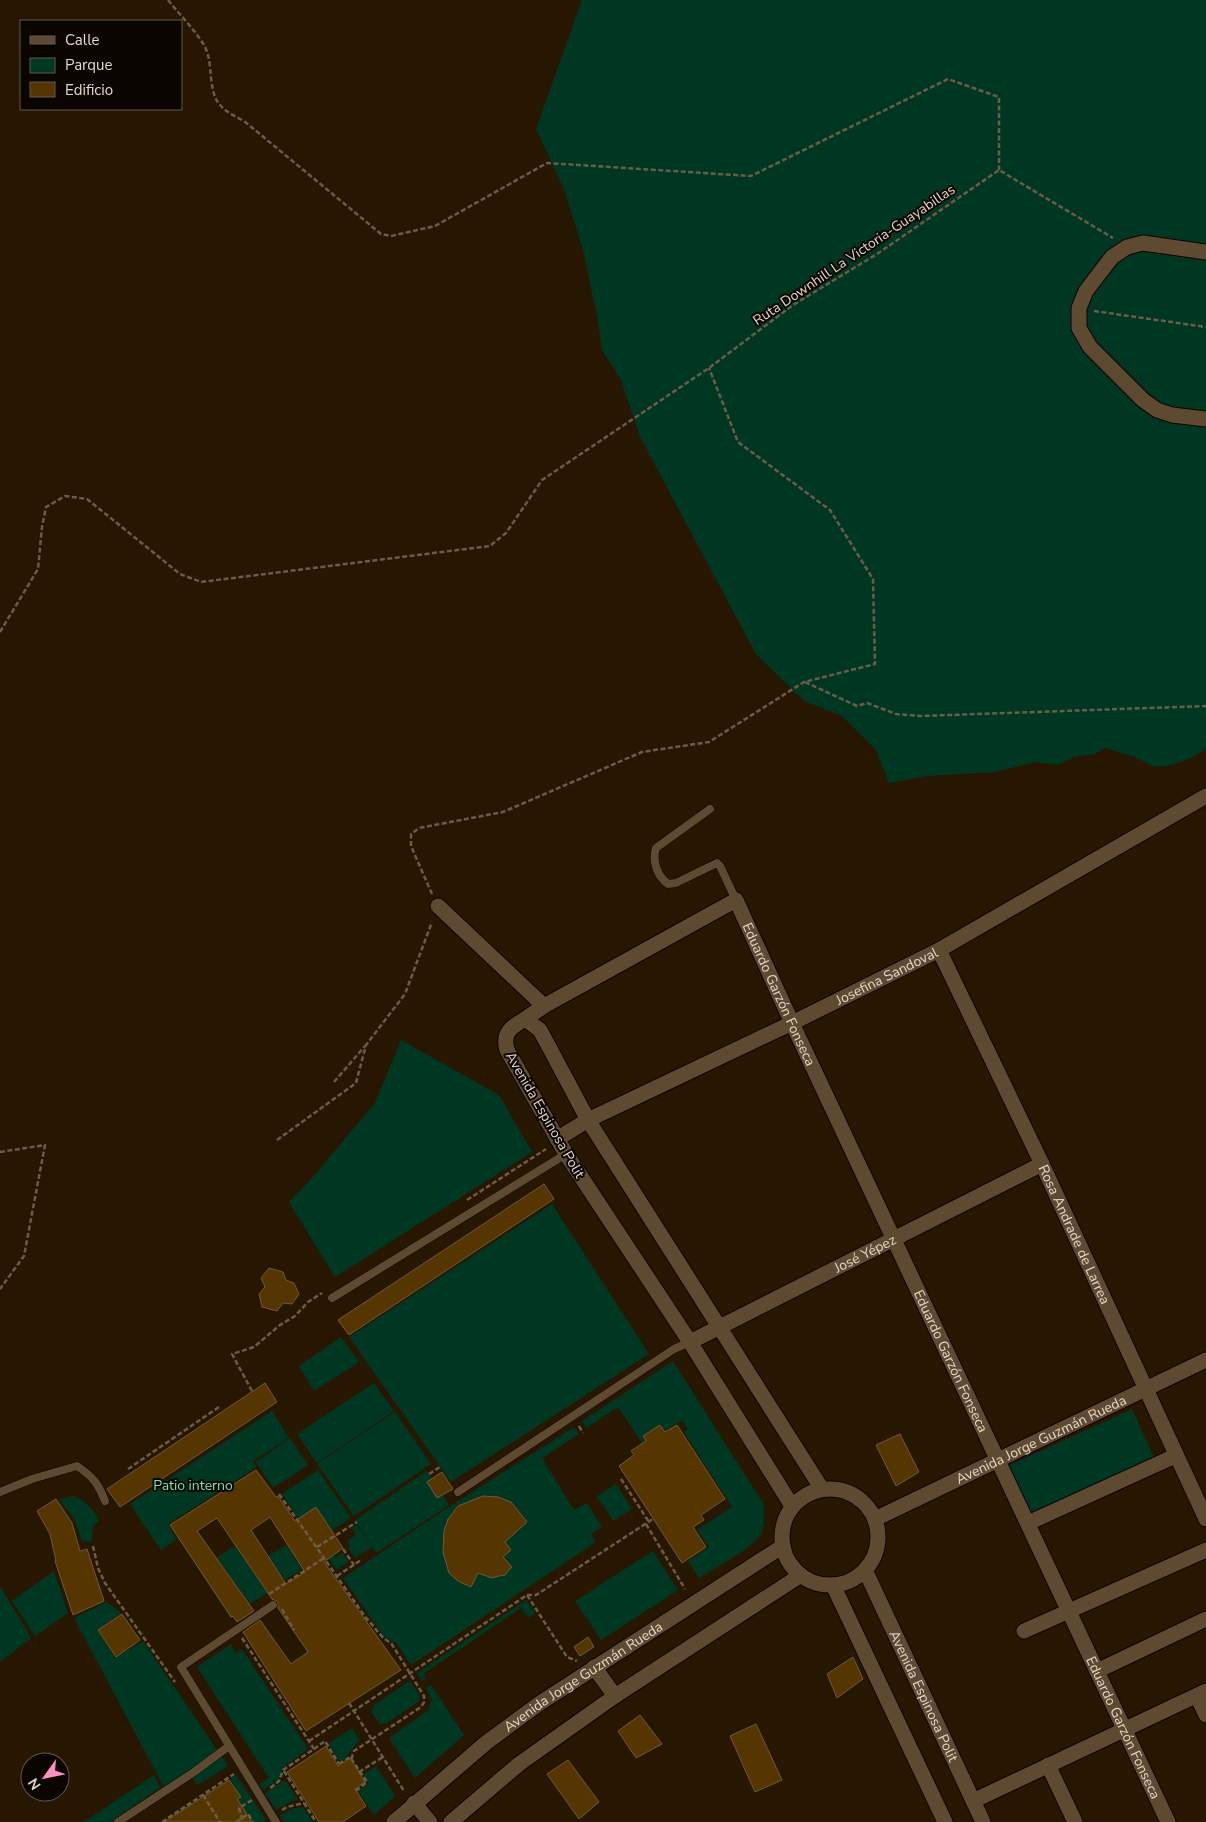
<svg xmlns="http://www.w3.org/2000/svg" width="1206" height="1822" font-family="'Nunito Sans',sans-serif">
  <rect width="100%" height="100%" fill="#281700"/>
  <g fill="#003723">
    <polygon points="582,0 1206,0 1206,749 1191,758 1172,765 1155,767 1132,756 1105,748 1095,754 1074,757 1058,765 1035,762 996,772 928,776 889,783 876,750 842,716 804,701 756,654 640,437 621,380 602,350 598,321 583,250 564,189 536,129"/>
    <polygon points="401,1040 499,1095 532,1152 335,1277 289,1202 312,1178 375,1103"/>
    <polygon points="552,1204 649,1354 451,1482 349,1337"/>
    <polygon points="341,1337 359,1362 314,1391 299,1366"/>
    <path d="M673 1361 764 1505C764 1514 765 1524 762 1532 756 1547 713 1569 699 1578L688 1561 709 1547 697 1530 732 1507 684 1432 688 1429 682 1420 665 1431 661 1424 642 1436 645 1441 642 1443 618 1407 586 1428 582 1421Z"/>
    <polygon points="374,1383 394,1411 317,1463 297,1434"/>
    <polygon points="1132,1409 1157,1464 1033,1521 1008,1466"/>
    <polygon points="272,1411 289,1438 253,1461 257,1467 168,1524 176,1540 161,1550 130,1504"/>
    <polygon points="395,1412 431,1464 354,1516 317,1464"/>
    <polygon points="574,1427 579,1434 542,1458 574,1510 587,1503 602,1527 591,1534 596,1542 411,1665 396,1643 385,1638 343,1578 452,1505"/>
    <polygon points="290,1438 308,1465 273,1488 256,1462"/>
    <polygon points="318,1470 351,1518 314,1542 282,1494"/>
    <polygon points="427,1471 449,1505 376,1553 355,1520"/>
    <polygon points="616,1484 632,1509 613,1521 597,1496"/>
    <path d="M73 1496C85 1501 94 1509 99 1521L93 1526 92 1542 82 1541 73 1517 59 1499Z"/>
    <polygon points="357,1525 372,1547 355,1558 348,1548 350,1546 347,1541 356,1535 352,1528"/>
    <polygon points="286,1545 302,1569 285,1580 268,1556"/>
    <polygon points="327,1545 335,1557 342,1553 349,1562 336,1570 322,1549"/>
    <polygon points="235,1546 267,1593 250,1604 217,1557"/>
    <polygon points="653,1551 678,1590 601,1640 575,1601"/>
    <polygon points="54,1571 68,1613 35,1636 12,1601"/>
    <polygon points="0,1586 31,1638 0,1662"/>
    <polygon points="526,1600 535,1613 528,1618 521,1608 423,1674 426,1679 422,1681 417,1673"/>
    <polygon points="107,1602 121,1613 97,1630 115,1658 143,1641 228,1766 197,1785 188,1771 164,1787 74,1618"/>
    <polygon points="231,1644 236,1653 242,1649 308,1749 282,1768 278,1780 263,1790 259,1785 269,1778 197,1667"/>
    <polygon points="408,1682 411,1682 420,1697 418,1702 386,1724 379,1724 371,1710 374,1705"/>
    <polygon points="431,1685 464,1735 415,1778 389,1738 427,1711 432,1700 426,1688"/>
    <path d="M352 1728 360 1741C350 1748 350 1756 340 1762L328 1744Z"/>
    <polygon points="376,1766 395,1796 374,1815 358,1791 369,1783 363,1775"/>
    <polygon points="154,1775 160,1788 110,1822 84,1822"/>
    <polygon points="236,1775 252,1799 241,1806 222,1822 228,1805 241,1797 230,1779"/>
    <polygon points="285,1780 298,1800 292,1801 276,1810 265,1793"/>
    <polygon points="253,1800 266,1820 264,1822 253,1822 248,1814 241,1818 241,1807"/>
    <polygon points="303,1807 313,1822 284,1822 280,1815 294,1808"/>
  </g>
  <g fill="#563600" stroke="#6e593e" fill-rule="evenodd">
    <polygon points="544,1184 554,1199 349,1335 338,1320"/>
    <polygon points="269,1268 283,1272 286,1280 294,1283 299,1294 292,1304 283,1303 277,1311 262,1307 259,1294 265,1287 261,1278"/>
    <polygon points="265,1383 277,1402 120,1507 107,1489"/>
    <polygon points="660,1425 665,1432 677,1425 725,1499 701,1515 704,1520 693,1527 706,1547 682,1563 619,1466 634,1455 631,1451 646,1441 643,1436"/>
    <polygon points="900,1434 919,1472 896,1486 876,1445"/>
    <path d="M256 1470 276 1497 278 1496 295 1521 316 1507 343 1548 324 1562 401 1670 306 1731 243 1632 260 1620 291 1664 308 1652 278 1608V1602L272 1599 217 1518 197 1531 254 1611 237 1622 233 1616 231 1617 170 1525ZM270 1517 305 1572 286 1584 251 1530Z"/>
    <polygon points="442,1472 453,1489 437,1498 427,1482"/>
    <polygon points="483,1496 498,1497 511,1502 527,1522 505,1542 511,1550 503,1557 512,1567 505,1575 499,1576 492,1578 478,1573 471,1587 458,1581 449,1573 443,1552 444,1531 448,1519 458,1506"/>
    <polygon points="56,1499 72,1523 80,1551 87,1549 104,1601 73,1615 55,1561 56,1561 50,1534 37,1511"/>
    <polygon points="122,1614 140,1640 116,1657 98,1630"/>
    <polygon points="588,1637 594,1647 580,1656 574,1647"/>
    <polygon points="853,1657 863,1679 837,1698 827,1674"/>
    <polygon points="640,1715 662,1744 636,1758 618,1731"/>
    <polygon points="756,1724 782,1780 755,1792 730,1736"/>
    <polygon points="326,1746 338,1766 350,1758 365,1782 355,1789 366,1806 343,1822 319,1822 287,1772"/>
    <polygon points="568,1760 599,1802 579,1819 547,1774"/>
    <polygon points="229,1780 241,1797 237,1799 252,1822 164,1822"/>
  </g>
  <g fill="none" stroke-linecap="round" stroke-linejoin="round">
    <g stroke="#100300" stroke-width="9">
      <g id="lane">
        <path d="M710 809 656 848C652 861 657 876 668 884L676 883 717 863 720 866 736 900"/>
        <polyline points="332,1298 566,1154"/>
        <path d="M0 1492 32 1479 77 1466C93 1477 98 1483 105 1501"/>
        <polyline points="458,1492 674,1349 690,1342"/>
        <polyline points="273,1605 181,1667 276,1822"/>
        <polyline points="118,1822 194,1772 229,1746"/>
      </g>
    </g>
    <g stroke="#100300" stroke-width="17">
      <g id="street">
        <polyline points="1206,252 1143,243 1127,247 1112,257 1086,291 1079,308 1079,328 1090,347 1143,400 1157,410 1172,415 1206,419"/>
        <polyline points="438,906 544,1006"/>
        <path id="s1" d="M939 950 1042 1164 1206 1519"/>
        <path id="s2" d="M525 1019 544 1006 736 900 792 1023 1168 1822"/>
        <path id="s3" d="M557 1139 588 1120 792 1023 939 950 1206 796"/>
        <path id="s4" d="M690 1342 1042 1164"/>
        <path id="s5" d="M875 1519 1206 1360"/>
        <polyline points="1028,1523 1175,1456"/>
        <polyline points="1024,1631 1206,1550"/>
        <polyline points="594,1667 615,1696"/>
        <polyline points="1097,1671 1206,1619"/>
        <polyline points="1197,1696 1206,1715"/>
        <polyline points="1048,1765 1075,1822"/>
        <polyline points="973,1801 1206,1691"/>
        <polyline points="414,1803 430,1822"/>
        <path id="s6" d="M394 1822 487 1742 540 1703 783 1546"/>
        <polyline points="451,1822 519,1764 615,1696 801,1575"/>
      </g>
    </g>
    <g stroke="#100300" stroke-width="17">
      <g id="secondary">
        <circle cx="830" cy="1537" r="48"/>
        <path d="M792 1506 690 1342 566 1154 507 1050C502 1033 511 1027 525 1019L540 1030 588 1120 822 1489"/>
        <path id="s7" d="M865 1570 983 1822"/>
        <polyline points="833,1585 945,1822"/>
      </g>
    </g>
    <g stroke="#6b5b47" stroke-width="2.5" stroke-dasharray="5 2.5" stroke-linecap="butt">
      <path d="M168 0C180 15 194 29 204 45 208 52 209 59 210 67 213 100 214 106 244 121L381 234 391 236 435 226 547 163 751 176 948 79 999 97V170"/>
      <polyline points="1094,311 1206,327"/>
      <polyline points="0,632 38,569 42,527 46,507 65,496 87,499 180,574 201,582 490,546 506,533 542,480 709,368 793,305 877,254 999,170 1113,238"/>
      <polyline points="805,682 857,706 867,703 896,714 921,716 1206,706"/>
      <polyline points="432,894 411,846 411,834 419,828 503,812 642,752 709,742 804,682 875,664 873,579 830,510 738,442 709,368"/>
      <polyline points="334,1082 365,1046"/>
      <polyline points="277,1140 356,1083 366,1045 405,994 432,922"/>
      <polyline points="0,1152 45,1145 24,1256 0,1289"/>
      <polyline points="467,1200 546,1149"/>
      <polyline points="252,1391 232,1354 254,1347 280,1325 295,1316 308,1302 322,1293"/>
      <polyline points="579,1426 583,1433"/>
      <polyline points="128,1469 219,1407"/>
      <polyline points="429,1474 440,1467"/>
      <polyline points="621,1479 649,1522"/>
      <path d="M279 1494 366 1618C375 1626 379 1637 391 1643L424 1696V1702L421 1707 354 1751 351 1760"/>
      <polyline points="646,1524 685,1589"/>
      <polyline points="93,1546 98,1568 105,1583 175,1682"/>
      <polyline points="317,1547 357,1522"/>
      <polyline points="343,1549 354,1565"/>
      <polyline points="337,1576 361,1560"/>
      <polyline points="269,1594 324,1558"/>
      <polyline points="527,1595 536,1595 653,1519"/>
      <polyline points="282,1609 294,1630"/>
      <polyline points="242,1638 314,1749 283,1770 279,1781 269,1789"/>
      <polyline points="349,1703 404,1791"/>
      <polyline points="309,1741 527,1595 567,1657 577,1661"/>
      <polyline points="314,1749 325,1741 339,1764"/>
      <polyline points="339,1764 350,1757 367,1782 357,1790 356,1789"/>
      <polyline points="284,1771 316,1822"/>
      <polyline points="359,1772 383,1757"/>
      <polyline points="203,1795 220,1822"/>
      <polyline points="282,1810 287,1807 304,1803"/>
      <polyline points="242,1820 239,1808 252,1800"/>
      <polyline points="162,1822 234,1774"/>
      <polyline points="236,1822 248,1814 253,1822"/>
    </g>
    <use href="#lane" stroke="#5e4a30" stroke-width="8"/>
    <use href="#street" stroke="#5e4a30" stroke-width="15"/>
    <use href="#secondary" stroke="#5e4a30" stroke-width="15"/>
  </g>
  <g text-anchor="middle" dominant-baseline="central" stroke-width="4" stroke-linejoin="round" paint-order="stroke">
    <g font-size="14" fill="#e3d7c8" stroke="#0b0500">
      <text transform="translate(854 255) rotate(-34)">Ruta Downhill La Victoria-Guayabillas</text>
      <text stroke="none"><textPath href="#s3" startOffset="368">Josefina Sandoval</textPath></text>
      <text stroke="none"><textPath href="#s2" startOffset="346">Eduardo Garzón Fonseca</textPath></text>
      <text transform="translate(545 1115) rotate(60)">Avenida Espinosa Polit</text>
      <text stroke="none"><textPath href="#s1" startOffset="315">Rosa Andrade de Larrea</textPath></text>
      <text stroke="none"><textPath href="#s4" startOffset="196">José Yépez</textPath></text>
      <text stroke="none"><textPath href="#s2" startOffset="751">Eduardo Garzón Fonseca</textPath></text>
      <text stroke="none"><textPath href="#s5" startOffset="184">Avenida Jorge Guzmán Rueda</textPath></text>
      <text stroke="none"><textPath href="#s6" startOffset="239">Avenida Jorge Guzmán Rueda</textPath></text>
      <text stroke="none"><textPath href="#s7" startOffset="139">Avenida Espinosa Polit</textPath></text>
      <text stroke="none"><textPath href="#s2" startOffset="1156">Eduardo Garzón Fonseca</textPath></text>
    </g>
    <g font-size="14" fill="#76e6b2" stroke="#0b0500">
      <text x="193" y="1485">Patio interno</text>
    </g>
  </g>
  <rect x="20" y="20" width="162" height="90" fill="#0b0500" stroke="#615950"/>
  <rect x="30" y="36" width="25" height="8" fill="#5e4a30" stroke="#615950"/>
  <text x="65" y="45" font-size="15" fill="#e3d7c8">Calle</text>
  <rect x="30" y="58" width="25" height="15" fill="#003723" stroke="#615950"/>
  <text x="65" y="70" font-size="15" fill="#e3d7c8">Parque</text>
  <rect x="30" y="82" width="25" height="15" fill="#563600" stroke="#615950"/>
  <text x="65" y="95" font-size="15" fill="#e3d7c8">Edificio</text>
  <g transform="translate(45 1777) rotate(237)"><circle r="24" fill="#0b0500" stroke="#615950"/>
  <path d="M0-4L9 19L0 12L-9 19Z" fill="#fc8fc3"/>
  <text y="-8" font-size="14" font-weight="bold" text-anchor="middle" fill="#e3d7c8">N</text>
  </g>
</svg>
